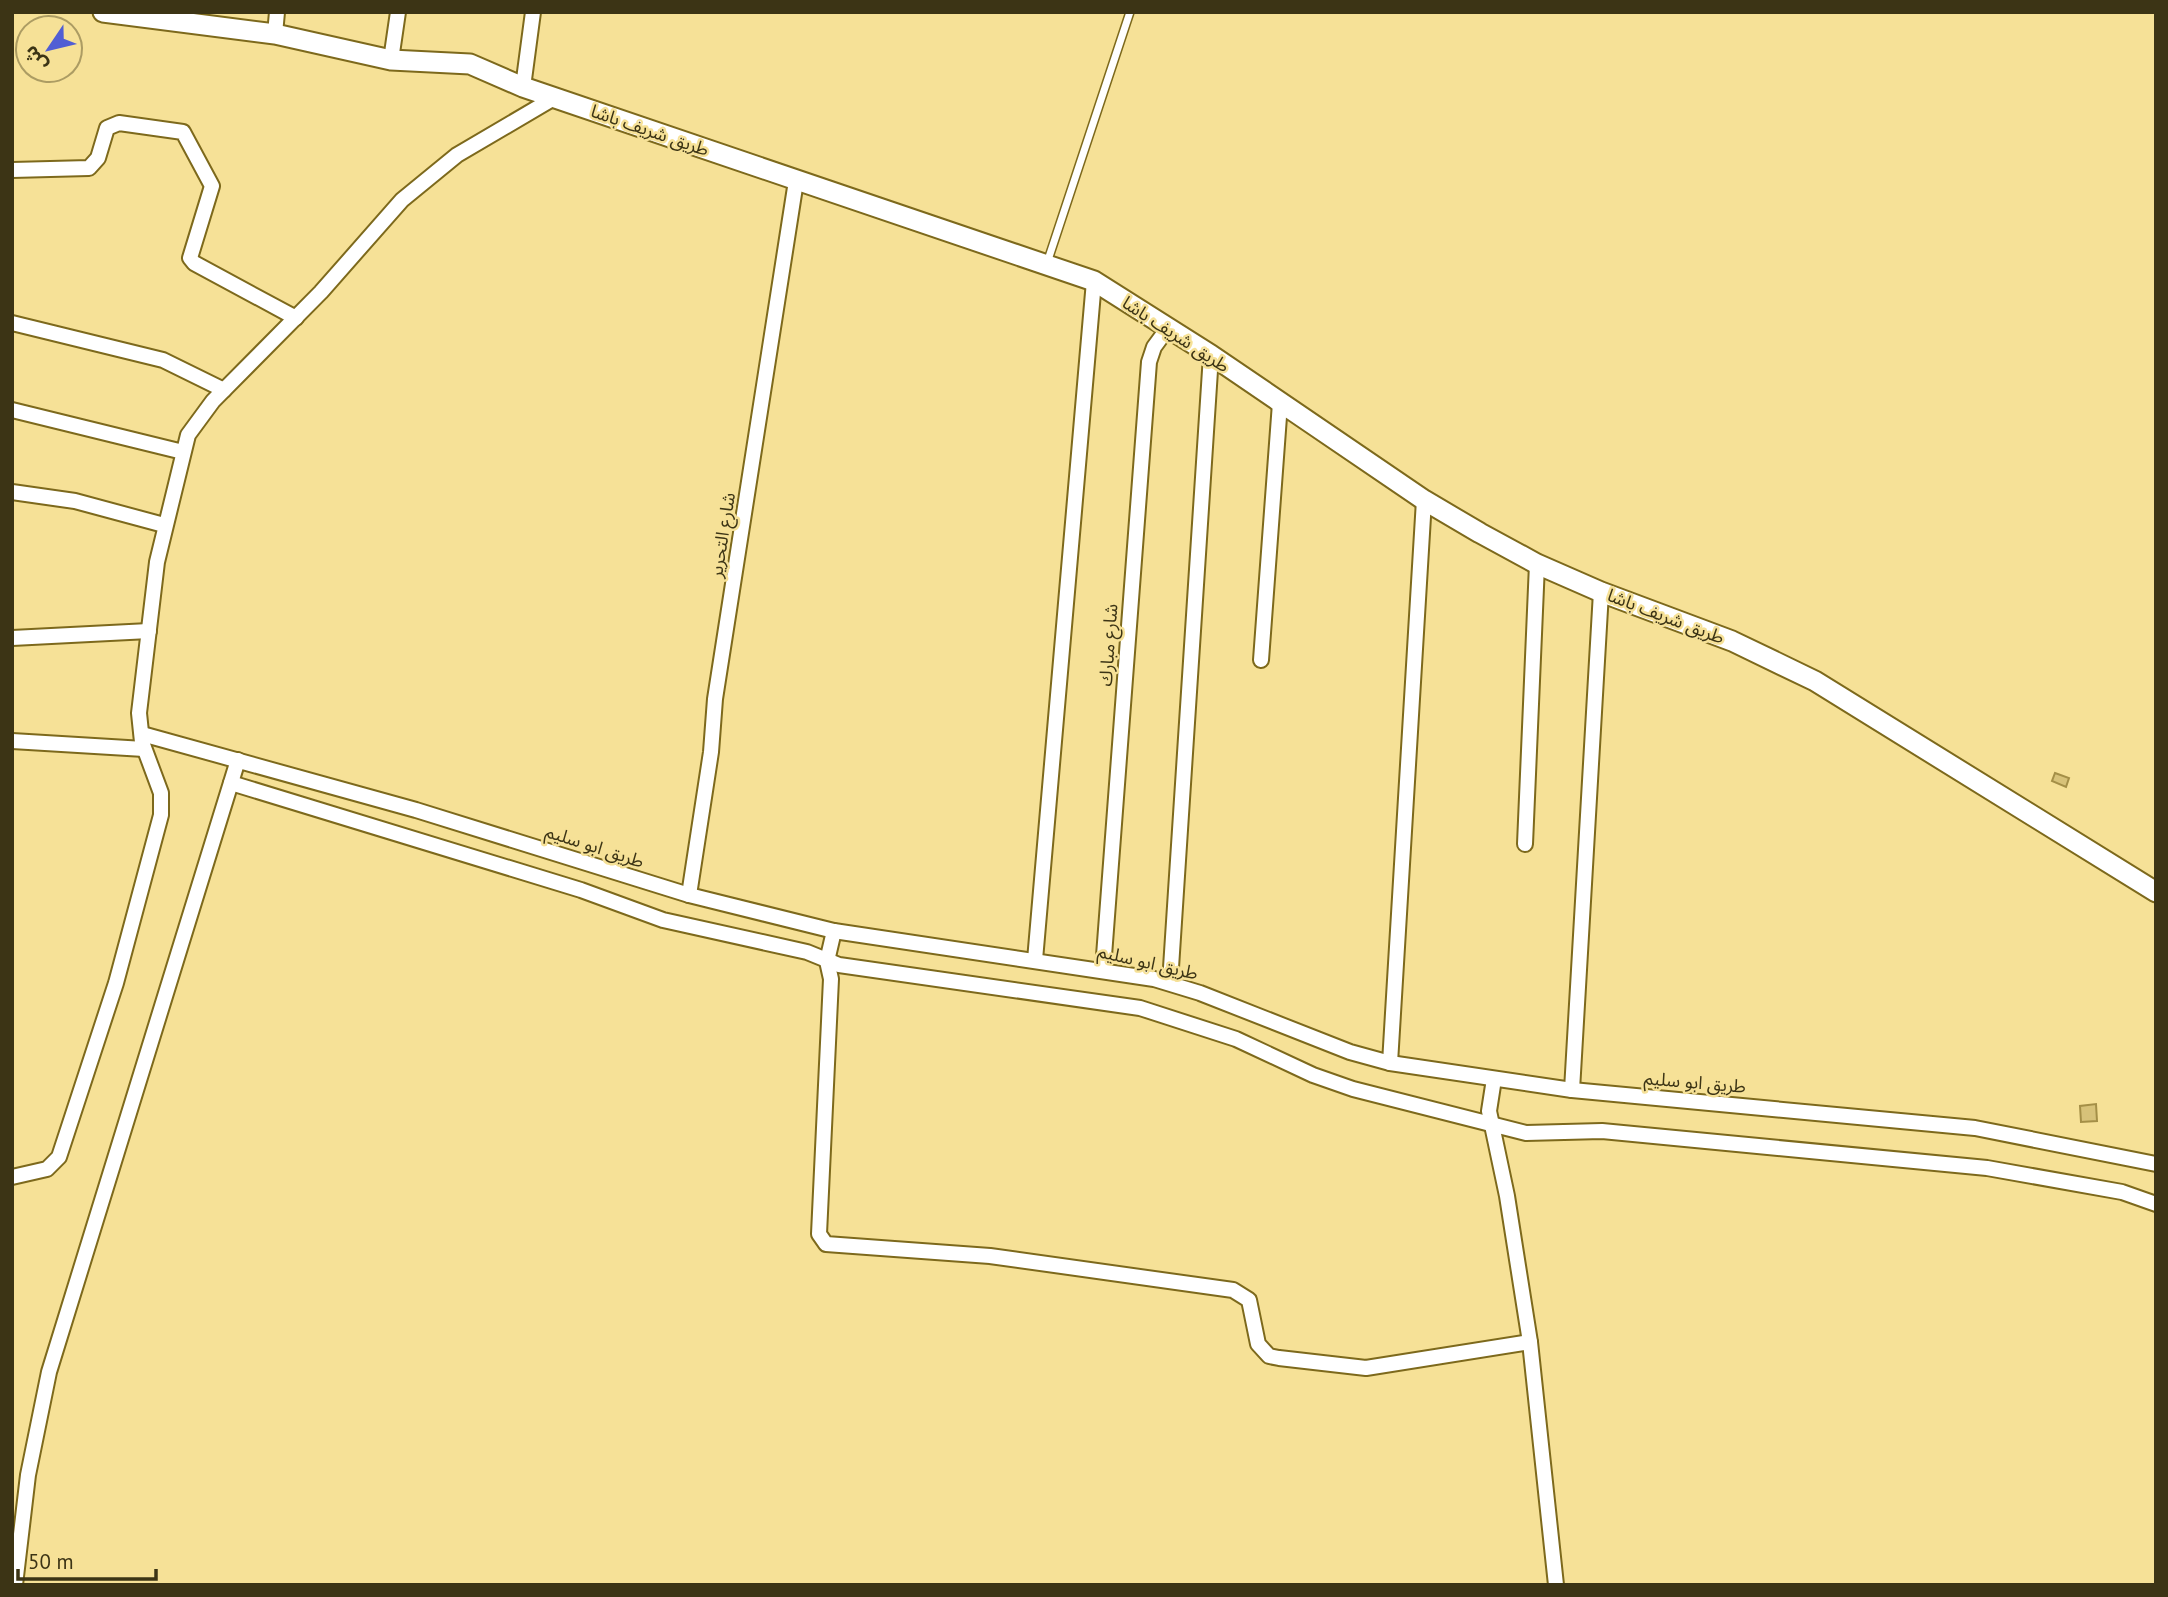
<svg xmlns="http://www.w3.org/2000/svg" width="2168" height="1597" font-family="'PT Sans','Noto Sans Arabic',sans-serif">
  <rect width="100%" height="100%" fill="#f6e197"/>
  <g fill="#d7c279" stroke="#a48f47" stroke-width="2">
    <polygon points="2055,773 2069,778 2066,787 2052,781"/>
    <polygon points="2096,1104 2097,1121 2081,1122 2080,1106"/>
  </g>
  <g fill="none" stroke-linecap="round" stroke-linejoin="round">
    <g stroke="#7d691c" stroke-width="10">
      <polyline id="lane" points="1047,263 1130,12"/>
    </g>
    <g stroke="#7d691c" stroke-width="18">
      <g id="street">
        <polyline points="275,34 277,12"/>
        <polyline points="391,60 398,12"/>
        <polyline points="523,87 533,12"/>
        <polyline points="12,170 89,168 98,158 107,128 119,123 183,132 212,186 190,258 194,263 296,318"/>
        <polyline points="12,323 163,360 224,390"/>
        <polyline points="12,410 183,452"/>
        <polyline points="12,492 75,501 164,525"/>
        <polyline points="12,638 149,631"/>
        <polyline points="1261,660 1280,403"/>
        <polyline points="142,734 416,810 689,895 834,931 1154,979 1200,993 1350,1052 1390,1063 1572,1090 1975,1128 2156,1164"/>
        <polyline points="12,741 144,749"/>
        <polyline points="231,783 581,890 663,920 807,952 839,965 1140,1008 1236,1039 1313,1075 1353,1089 1526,1133 1602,1131 1987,1168 2122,1192 2156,1204"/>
        <polyline points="1525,844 1537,564"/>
        <polyline points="689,895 711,752 715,699 796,181"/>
        <polyline points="834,931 827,961 831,979 819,1234 826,1244 990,1256 1233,1290 1249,1300 1258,1344 1269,1356 1279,1358 1366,1368 1530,1342"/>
        <polyline points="1035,960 1094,281"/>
        <polyline points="1103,969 1149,362 1154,347 1168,328"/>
        <polyline points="1170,983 1211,355"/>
        <polyline points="1390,1063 1424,500"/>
        <polyline points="1494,1079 1489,1111 1507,1196 1530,1342 1556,1585"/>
        <polyline points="1572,1090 1601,592"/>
        <polyline points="12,1177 47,1169 59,1157 116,983 161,815 161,793 142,742 139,713 157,562 188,435 213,401 321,292 402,200 457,155 554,98"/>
        <polyline points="15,1585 28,1475 49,1372 238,760"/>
      </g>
    </g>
    <g stroke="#7d691c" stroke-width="23">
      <polyline id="secondary" points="103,12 275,34 391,60 470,64 523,87 1094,281 1211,355 1424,500 1480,533 1537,564 1601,592 1732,641 1815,681 2156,892"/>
    </g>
    <use href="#lane" stroke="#fff" stroke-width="7"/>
    <use href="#street" stroke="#fff" stroke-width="14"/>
    <use href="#secondary" stroke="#fff" stroke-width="19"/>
  </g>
  <g text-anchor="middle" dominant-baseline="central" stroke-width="5" stroke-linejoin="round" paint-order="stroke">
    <g font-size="18" fill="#3c3415" stroke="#f6e197">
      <text transform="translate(650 130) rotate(19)">طريق شريف باشا</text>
      <text transform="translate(1176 334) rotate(33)">طريق شريف باشا</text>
      <text transform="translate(722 535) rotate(-81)">شارع التحرير</text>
      <text transform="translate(1666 616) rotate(21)">طريق شريف باشا</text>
      <text transform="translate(1108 645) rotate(-86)">شارع مبارك</text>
      <text transform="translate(595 846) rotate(18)">طريق ابو سليم</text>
      <text transform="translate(1148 962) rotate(13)">طريق ابو سليم</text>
      <text transform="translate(1695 1082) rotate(5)">طريق ابو سليم</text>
    </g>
  </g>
  <rect width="2168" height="1597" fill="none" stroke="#3c3415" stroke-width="28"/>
  <g transform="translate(49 49) rotate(235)"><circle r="33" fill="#f6e197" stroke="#ac9c63" stroke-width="2"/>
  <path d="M0-5L12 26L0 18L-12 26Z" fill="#515ed4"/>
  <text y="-10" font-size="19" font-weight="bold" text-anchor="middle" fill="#3c3415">ش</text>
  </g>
  <path d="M18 1569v10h138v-10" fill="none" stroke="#3c3415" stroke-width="3.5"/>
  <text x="28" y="1569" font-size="21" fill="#3c3415" stroke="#f6e197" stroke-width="5" paint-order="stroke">50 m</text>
</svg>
